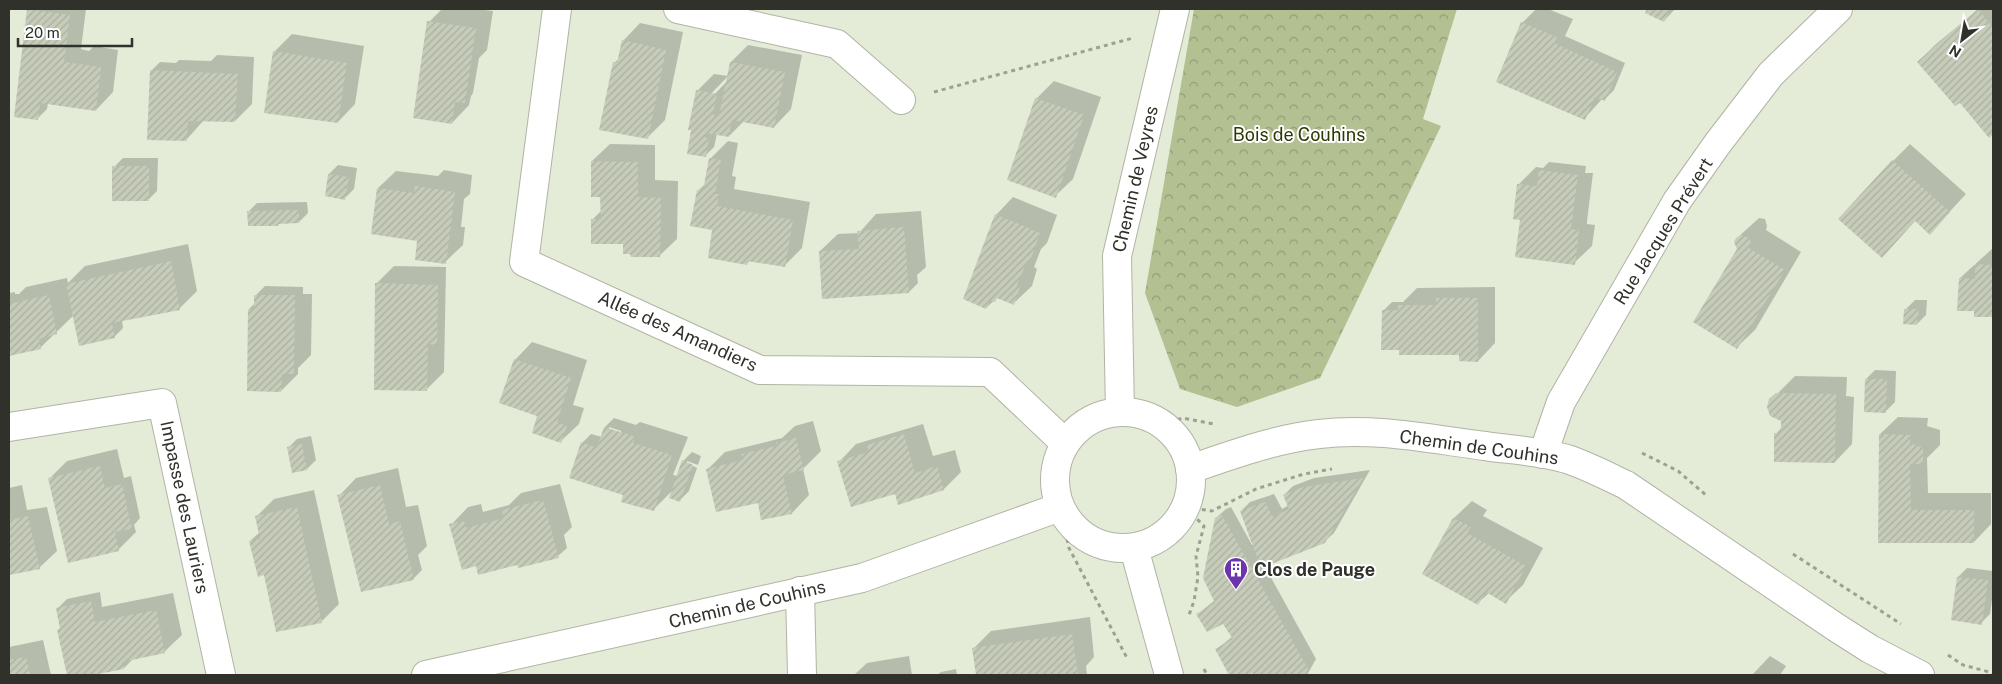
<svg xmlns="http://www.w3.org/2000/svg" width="2002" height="684" font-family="'Public Sans',sans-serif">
  <defs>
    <pattern id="park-crowns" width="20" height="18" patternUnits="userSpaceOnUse" patternTransform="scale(1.25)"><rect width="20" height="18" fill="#b2c092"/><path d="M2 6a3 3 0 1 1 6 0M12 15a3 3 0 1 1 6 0" fill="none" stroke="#919d77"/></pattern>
    <pattern id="building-hatch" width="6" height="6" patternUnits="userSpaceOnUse" patternTransform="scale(1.25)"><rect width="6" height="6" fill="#c6ccb9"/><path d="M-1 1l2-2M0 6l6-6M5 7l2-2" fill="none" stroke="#aab09f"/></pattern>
  </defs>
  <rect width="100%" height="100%" fill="#e4ebd7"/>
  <polygon fill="url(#park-crowns)" points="1194,9 1457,9 1423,119 1441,126 1320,378 1237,407 1180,389 1145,293"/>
  <g fill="#0003" fill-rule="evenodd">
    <polygon points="29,9 86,9 81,49 89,51 94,46 118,50 113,92 96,110 48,103 47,109 38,118"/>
    <polygon points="442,9 476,9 493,11 487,50 479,58 473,93 471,96 469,105 452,123 429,22"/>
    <polygon points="1536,9 1548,9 1573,19 1565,36 1625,63 1614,90 1605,99 1603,98 1584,119 1522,23"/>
    <polygon points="1649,9 1675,9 1664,21 1647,12"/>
    <polygon points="1979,9 1993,9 1993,133 1989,136 1960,102 1918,62 1936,44"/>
    <polygon points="640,23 683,32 665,120 647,138 614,63 620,58 623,41"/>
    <polygon points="292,34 364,46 355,104 338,122 274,52"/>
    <path d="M748 45 802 55 791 109 774 127 744 121 729 136 717 134 714 147 705 156 693 129 697 91 714 74 728 76 731 62ZM729 75 731 77 710 99 708 97Z"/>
    <polygon points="217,55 254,57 252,104 235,121 204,120 187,139 151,71 160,62 176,63 179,60 211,61"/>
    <polygon points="1054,81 1101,97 1073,179 1055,196 1036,99"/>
    <polygon points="728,141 738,143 732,176 736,177 734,189 810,202 802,248 784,266 750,260 747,264 714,229 698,191 706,183 710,159"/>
    <polygon points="610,144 655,145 655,180 678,181 677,239 659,256 625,242 592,220 602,210 602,196 592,161"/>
    <polygon points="1910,144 1966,194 1930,233 1916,220 1899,238 1893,161"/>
    <polygon points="123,158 158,158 157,191 148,200 114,167"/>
    <polygon points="1549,162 1586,166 1585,173 1593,173 1587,221 1587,224 1595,225 1592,246 1574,263 1521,219 1518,185 1536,167 1543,168"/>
    <polygon points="338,165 357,168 354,189 345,198 326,195 329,174"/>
    <polygon points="444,170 472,175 470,194 464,199 461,227 465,227 463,245 445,262 418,240 378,188 396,171 438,176"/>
    <polygon points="1013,197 1057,215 1047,243 1041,249 1034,267 1037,269 1032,286 1014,303 998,297 986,308 996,215"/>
    <polygon points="307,202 308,213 299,222 280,223 278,225 248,212 257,203"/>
    <polygon points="921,211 926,267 917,275 918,283 909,292 820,251 838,234 859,233 876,214"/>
    <polygon points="1759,218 1765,219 1767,226 1766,230 1801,252 1755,330 1737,347 1737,238"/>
    <polygon points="188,244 197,291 180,308 122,320 123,328 114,337 74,315 40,348 9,355 9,293 15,292 15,294 19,294 26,287 67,278 68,283 85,266"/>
    <polygon points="1993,248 1993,316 1975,316 1975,310 1960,278"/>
    <polygon points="394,266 446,267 444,372 426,390 376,284"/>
    <polygon points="265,286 303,287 303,294 312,294 311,355 298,368 298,374 281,391 249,309 255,303 256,295"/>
    <polygon points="1495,287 1495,343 1478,361 1460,354 1400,347 1383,311 1392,302 1403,302 1417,288"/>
    <polygon points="1915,300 1927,300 1926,315 1917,324 1906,309"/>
    <polygon points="532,342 587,360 573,405 584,408 579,424 561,441 539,415 515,360"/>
    <polygon points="1875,370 1896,371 1895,402 1886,411 1866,379"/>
    <polygon points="1795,376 1847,377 1846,396 1854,397 1852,444 1835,462 1776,434 1782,427 1782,421 1768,403"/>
    <polygon points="1898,417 1928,418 1927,426 1940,430 1940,445 1927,458 1928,493 1991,493 1991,524 1974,542 1879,542 1880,434"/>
    <path d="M614 418 636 425 640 422 688 437 673 475 678 476 683 461 692 452 701 456 698 465 687 461V463L697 468 689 491 680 500 673 490 653 510 624 495 582 443 591 434 602 437 605 427ZM609 427 621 431V433L609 429Z"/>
    <polygon points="813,421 821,451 803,469 809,495 792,513 759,501 707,470 725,452 782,438 795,426"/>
    <polygon points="923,424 933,456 955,450 961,472 944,489 896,492 839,462 856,444"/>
    <polygon points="311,436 316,460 307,469 293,472 288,448 297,439"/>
    <polygon points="117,449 124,478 131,476 140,518 134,525 136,532 118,550 50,478 67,461"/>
    <polygon points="398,468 406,507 418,505 427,546 418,555 422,570 413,579 339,496 356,478"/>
    <polygon points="1370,470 1334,533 1324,542 1264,565 1316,659 1307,675 1255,675 1253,671 1245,675 1231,675 1217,649 1233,636 1224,623 1198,614 1215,600 1216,518 1226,509 1231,507 1252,545 1254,544 1241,511 1250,502 1274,494 1282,509 1289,505 1284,495 1293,486 1314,478"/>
    <polygon points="560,484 572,527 564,535 567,548 558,556 518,562 477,565 451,525 468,507 481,504 483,512 509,505 521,493"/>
    <polygon points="22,485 27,510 47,507 57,551 39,568 9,574 9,488"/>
    <polygon points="314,490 339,604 322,621 265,573 250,541 260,532 257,516 274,499"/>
    <polygon points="1472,501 1487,510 1483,516 1543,548 1523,585 1505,602 1489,593 1478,603 1424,574 1454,518"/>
    <polygon points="1967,568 1993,571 1993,592 1990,614 1981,623 1958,577"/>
    <polygon points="100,592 102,607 173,593 182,635 164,652 133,659 124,668 87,675 68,675 58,630 61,627 58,608 67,599"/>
    <polygon points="1090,617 1094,657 1086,666 1087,675 1084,675 1084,674 1072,675 977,675 973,649 991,631"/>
    <polygon points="43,640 51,675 9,675 9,647"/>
    <polygon points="909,656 912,675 854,675 867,663"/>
    <polygon points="1770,656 1786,666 1780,675 1752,675"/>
    <polygon points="956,669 957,675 937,675 941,672"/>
  </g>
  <g fill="url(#building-hatch)">
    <polygon points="27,9 70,15 64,62 101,67 96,111 40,103 38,120 14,117"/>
    <polygon points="1647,9 1669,9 1670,10 1664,22 1645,13"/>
    <polygon points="1978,9 1993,28 1993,134 1989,138 1960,103 1955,106 1917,62"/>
    <polygon points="427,21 476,28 465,103 455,102 452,124 413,118"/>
    <polygon points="1521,22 1557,37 1554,43 1617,72 1605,101 1595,97 1585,120 1496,82"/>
    <polygon points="622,40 666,50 648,139 599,130 613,62 617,63"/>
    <polygon points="273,51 347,63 338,123 264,113"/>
    <polygon points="730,62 785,72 774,128 732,120 729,137 706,133 705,138 709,138 706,157 687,154 691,130 688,130 696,90 717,94 713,115 719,116"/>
    <polygon points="150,70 238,74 235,122 188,121 187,141 147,140"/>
    <polygon points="1035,98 1084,115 1056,198 1007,180"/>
    <polygon points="709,158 721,160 715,194 719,194 717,206 793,220 785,267 747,261 747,265 708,258 712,230 690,226 697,190 703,191"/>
    <polygon points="1892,160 1950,212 1930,235 1915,221 1882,258 1838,219"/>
    <polygon points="591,161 638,162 638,197 661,198 660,257 631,257 630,254 623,254 623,244 591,244 591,219 601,219 600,197 591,197"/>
    <rect x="112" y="166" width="37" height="35"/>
    <polygon points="1539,170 1578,175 1571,229 1579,230 1575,265 1515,257 1520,220 1513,219 1517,184 1537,186"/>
    <polygon points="328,174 349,177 345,200 325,196"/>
    <polygon points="415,186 455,192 446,264 415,260 417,241 371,234 377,188 414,193"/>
    <polygon points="299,210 299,223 278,224 278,226 248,226 247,211"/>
    <polygon points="995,214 1040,233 1030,262 1027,261 1017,285 1020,287 1014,305 997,298 995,302 990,300 986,309 963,299"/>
    <polygon points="904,227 909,293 822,299 819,251 859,249 857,231"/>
    <polygon points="1741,235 1749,238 1751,243 1749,248 1785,270 1737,349 1693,322 1737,249 1734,242 1736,238"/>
    <polygon points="171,261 180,310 112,323 115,338 79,346 66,284"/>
    <polygon points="1975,264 1993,265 1993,317 1974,317 1974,311 1957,311 1959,278 1975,279"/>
    <polygon points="375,283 438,285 437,345 428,344 427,391 374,390"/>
    <polygon points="49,295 57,334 39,339 41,349 9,356 9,304"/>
    <polygon points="254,295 295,295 294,374 282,374 281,392 247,391 248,309 254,310"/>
    <polygon points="1436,298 1478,298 1478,362 1459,361 1459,355 1399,355 1399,350 1381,350 1382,310 1398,310 1398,305 1436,305"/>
    <polygon points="1904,309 1919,309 1917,325 1903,324"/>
    <polygon points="514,359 571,378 557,422 567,426 561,443 532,433 537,416 499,403"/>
    <polygon points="1865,379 1887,379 1886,413 1864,412"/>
    <polygon points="1776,393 1836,394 1835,463 1774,462 1774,433 1781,433 1781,421 1770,416 1767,407 1769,399"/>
    <polygon points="604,427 636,437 633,443 672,455 654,511 621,502 623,495 569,478 581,442 597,448"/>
    <polygon points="904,434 915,473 937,466 944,490 898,505 895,494 851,507 837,461 869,452 867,445"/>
    <polygon points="1879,434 1911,435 1910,443 1923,448 1923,464 1910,464 1911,510 1974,510 1974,543 1878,543"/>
    <polygon points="796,438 804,470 783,475 792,514 761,520 758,503 716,512 706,469 743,460 741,454 777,446 776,443"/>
    <polygon points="302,444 307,470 292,473 287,447"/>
    <polygon points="682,460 693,465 680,502 669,498"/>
    <polygon points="100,466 105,488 122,484 132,529 115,532 119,551 68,563 48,478"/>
    <polygon points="1363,478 1325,543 1261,568 1240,511 1265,502 1273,517 1289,509 1283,495 1303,487"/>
    <polygon points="380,485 389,524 400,521 414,580 361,592 337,495"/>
    <polygon points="543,500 559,558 518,568 517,565 478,575 476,566 462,570 449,524 464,521 466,528 504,518 502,510"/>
    <polygon points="297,507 322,623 276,632 264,575 258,577 249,541 260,539 255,516"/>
    <polygon points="1222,515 1308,669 1304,675 1253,675 1252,673 1248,675 1229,675 1215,649 1233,639 1223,624 1207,632 1196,614 1215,603 1203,578 1215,518"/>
    <polygon points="28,516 40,569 9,575 9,520"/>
    <polygon points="1453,518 1471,527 1467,533 1526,566 1506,604 1486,592 1478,605 1422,574"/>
    <polygon points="1957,577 1988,580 1982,625 1951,620"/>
    <polygon points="91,601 95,622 156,610 165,653 122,662 124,669 93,675 67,675 57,630 60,629 56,608"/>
    <polygon points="1072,634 1078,675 976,675 972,648"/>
    <polygon points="26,657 30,675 9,675 9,660"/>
  </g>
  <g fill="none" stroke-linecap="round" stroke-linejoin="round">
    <g stroke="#b0b5a3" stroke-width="30">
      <g id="minor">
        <polyline points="557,9 524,262 760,370 990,372 1065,443"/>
        <polyline points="678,9 837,44 901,100"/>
        <polyline points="9,427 162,403 221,675"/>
        <polyline points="1543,454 1561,402 1677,201 1718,143 1771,74 1838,9"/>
        <polyline points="800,591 802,675"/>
      </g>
    </g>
    <g stroke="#b0b5a3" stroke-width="30">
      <g id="tertiary">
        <circle cx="1123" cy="480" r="68"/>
        <polyline points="1120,412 1117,256 1175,9"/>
        <path d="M1190 469C1232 455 1274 439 1319 434 1374 427 1430 439 1485 446 1512 450 1541 451 1567 459 1588 466 1607 476 1626 485L1837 628 1870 649 1920 675"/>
        <polyline points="1134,548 1169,675"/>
        <polyline points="426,675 862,578 1060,507"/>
      </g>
    </g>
    <g stroke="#9ca192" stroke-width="3" stroke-dasharray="4 4" stroke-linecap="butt">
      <polyline points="934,92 1133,38"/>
      <polyline points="1162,424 1183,418 1214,424"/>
      <polyline points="1642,453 1678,471 1707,496"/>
      <polyline points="1186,507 1212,511 1256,489 1304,474 1332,469"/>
      <polyline points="1186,508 1204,526 1196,556 1198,577 1194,601 1189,615"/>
      <polyline points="1067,539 1069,548 1127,658"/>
      <polyline points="1793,554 1901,624"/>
      <polyline points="1948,655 1963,665 1993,673"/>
      <polyline points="1204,669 1207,675"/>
    </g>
    <use href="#minor" stroke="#fff" stroke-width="28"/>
    <use href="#tertiary" stroke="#fff" stroke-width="28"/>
  </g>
  <defs>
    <g id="building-pin" transform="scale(1.25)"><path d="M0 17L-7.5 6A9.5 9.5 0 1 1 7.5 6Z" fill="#6d35ab" stroke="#fff"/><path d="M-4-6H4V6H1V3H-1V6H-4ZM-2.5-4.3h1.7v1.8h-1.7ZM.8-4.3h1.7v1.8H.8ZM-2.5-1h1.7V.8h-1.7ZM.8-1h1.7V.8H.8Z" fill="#fff"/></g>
  </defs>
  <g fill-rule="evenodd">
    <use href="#building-pin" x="1236" y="569"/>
  </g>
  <g text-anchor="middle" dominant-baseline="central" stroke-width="4" stroke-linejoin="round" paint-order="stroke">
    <g font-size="18" fill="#2d3803" stroke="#fff">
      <text x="1299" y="134">Bois de Couhins</text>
    </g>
    <g font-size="18" fill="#2f312a" stroke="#fff">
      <text transform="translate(1135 179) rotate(-77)">Chemin de Veyres</text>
      <text transform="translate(1663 231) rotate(-58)">Rue Jacques Prévert</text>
      <text transform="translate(678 331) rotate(24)">Allée des Amandiers</text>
      <text transform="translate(1479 447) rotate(8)">Chemin de Couhins</text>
      <text transform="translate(185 507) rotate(78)">Impasse des Lauriers</text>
      <text transform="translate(747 604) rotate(-13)">Chemin de Couhins</text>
    </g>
    <g font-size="18" font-weight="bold" fill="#2f312a" stroke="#fff" text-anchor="start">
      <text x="1254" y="569">Clos de Pauge</text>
    </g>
  </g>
  <rect width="2002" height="684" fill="none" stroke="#2f312a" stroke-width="20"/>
  <g transform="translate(1962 40) rotate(211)" stroke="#ffffff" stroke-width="4" paint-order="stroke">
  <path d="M0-4L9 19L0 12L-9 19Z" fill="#2f312a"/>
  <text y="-8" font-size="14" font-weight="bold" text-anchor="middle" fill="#2f312a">N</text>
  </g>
  <path d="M18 38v8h114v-8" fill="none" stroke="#2f312a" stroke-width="2.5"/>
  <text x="25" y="38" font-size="15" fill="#2f312a" stroke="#ffffff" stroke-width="4" paint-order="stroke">20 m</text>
</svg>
